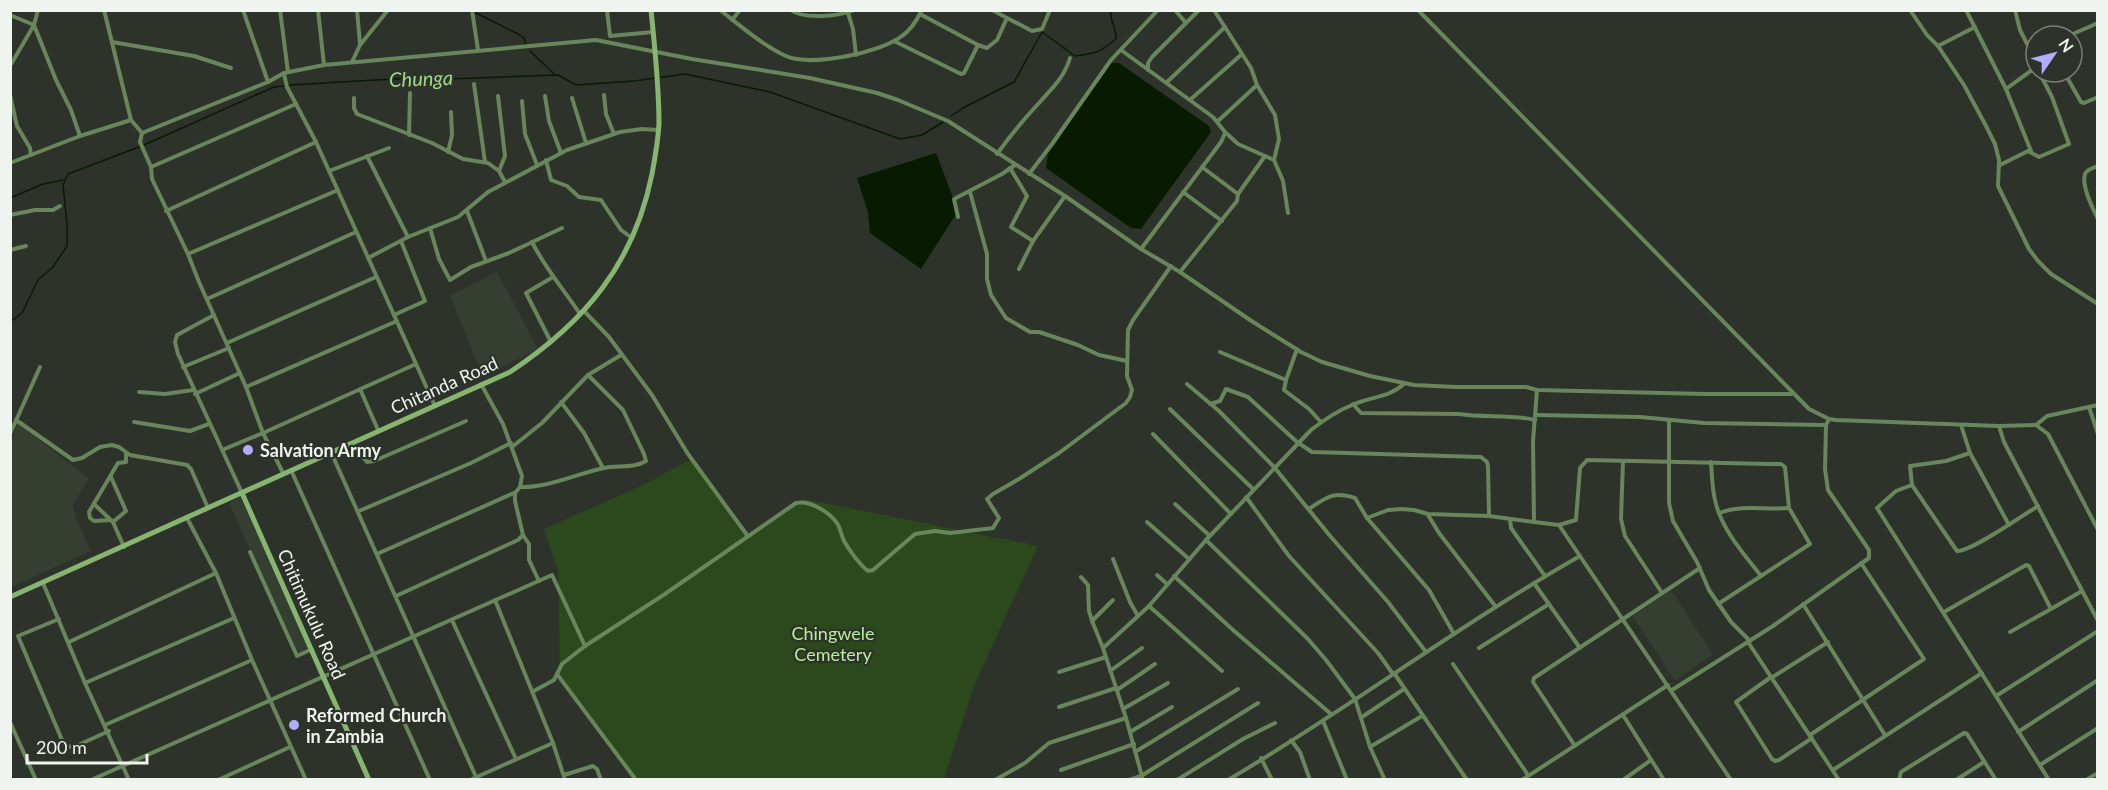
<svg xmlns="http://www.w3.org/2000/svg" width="2108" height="790" font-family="Lato,sans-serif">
  <rect width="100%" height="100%" fill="#2d332a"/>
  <g fill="#353f31">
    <polygon points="497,272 538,349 483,376 450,296"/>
    <polygon points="18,423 89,479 73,504 75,516 91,551 11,587 10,444"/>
    <polygon points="241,497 309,647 298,654 229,503"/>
    <polygon points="1671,590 1713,654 1675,681 1633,616"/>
  </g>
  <polygon fill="#2b491c" points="692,459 749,536 804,499 1038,546 974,686 944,779 637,780 560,674 558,571 544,529 643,485"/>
  <g fill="#081b00">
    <polygon points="1111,63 1119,63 1209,126 1211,132 1141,229 1131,228 1046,168 1048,154"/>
    <polygon points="936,153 958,211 921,269 870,233 868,212 857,178"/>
  </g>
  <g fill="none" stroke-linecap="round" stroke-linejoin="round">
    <g stroke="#081b00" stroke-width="1.5">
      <polyline points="474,12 518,34 524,38 526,44"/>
      <polyline points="530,51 555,75"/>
      <polyline points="289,85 411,78 448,79 558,75 576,85 634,81 685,74 770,92 900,139 922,135 943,122"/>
      <path d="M951 116 963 108 1014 82 1042 32 1075 56C1097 53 1099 53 1116 39 1117 28 1109 21 1111 10"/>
      <polyline points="10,198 43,184 63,180"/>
      <polyline points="10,322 22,313 38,280 53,267 67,246 67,224 63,185 68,174 144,145 274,87 284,86"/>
    </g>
    <g stroke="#68855b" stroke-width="4">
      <polyline points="104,10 131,120 142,133"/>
      <polyline points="243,10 268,82"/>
      <polyline points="280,10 288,72"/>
      <polyline points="318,10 324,65"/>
      <polyline points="357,10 360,44"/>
      <polyline points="472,10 478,50"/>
      <polyline points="607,10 610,36 653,32"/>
      <path d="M720 10C738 24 765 47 786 56 811 67 880 53 902 36 911 30 917 20 922 10"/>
      <path d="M791 10C804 20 839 16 855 10"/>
      <polyline points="992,10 1032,31 1042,29 1050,10"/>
      <polyline points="1175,10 1186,23"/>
      <polyline points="1214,10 1251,68 1257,85 1275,115 1279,139 1274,160 1283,181 1288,213"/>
      <polyline points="1418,10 1809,409 1829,419 1836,420 1999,426 2036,425 2048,434 2098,530"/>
      <polyline points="1910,10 1927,35 1938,46 1964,85 1986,126 1995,144 1999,160 1998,186 2029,249 2038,261 2051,274 2098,304"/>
      <polyline points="1966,10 2006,89 2031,151"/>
      <polyline points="2015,10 2020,30 2036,61"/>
      <polyline points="848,13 853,29 856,55"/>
      <polyline points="920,14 978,45 987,48 997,40 1007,18"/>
      <polyline points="10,15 34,25 56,80 71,110 80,136"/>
      <polyline points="732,20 740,10"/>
      <polyline points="2068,36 2098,23"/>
      <polyline points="894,41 961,74 964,73 978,45"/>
      <polyline points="112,42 194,56 231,68"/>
      <polyline points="1938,46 1975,27"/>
      <polyline points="1121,50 1213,117 1225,132 1238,144 1274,160"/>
      <polyline points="352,62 360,45 388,10"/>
      <polyline points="10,66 34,25 38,10"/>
      <polyline points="1148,70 1148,63 1152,57 1199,10"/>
      <polyline points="2064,72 2081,102 2084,103 2098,97"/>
      <polyline points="284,74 287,87 316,142 435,406"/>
      <polyline points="1167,82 1225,27"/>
      <polyline points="474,84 485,162"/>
      <polyline points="2006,89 2036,67"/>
      <polyline points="10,95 17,126 30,148 31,155"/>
      <polyline points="604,95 606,114 614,134"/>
      <polyline points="498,96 505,156 499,171"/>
      <polyline points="545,96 549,121 561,153"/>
      <polyline points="354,98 354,108 357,114 432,143 463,159 488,163 499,171 505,182"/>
      <polyline points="572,98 586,143"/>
      <polyline points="1191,99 1242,54"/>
      <polyline points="522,101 525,134 537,165"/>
      <polyline points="1218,121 1257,85"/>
      <polyline points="142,133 268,82 284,73 324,65 596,40 692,59 810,78 877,93 898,100 948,121 1065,196 1141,249 1180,272 1250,320 1301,352 1322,362 1370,376 1414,385 1456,387 1526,387 1537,390 1705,394 1792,394"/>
      <polyline points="142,133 140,142 151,167 152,179 188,254 199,282 246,387 263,433 283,473"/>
      <polyline points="409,135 410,93"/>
      <polyline points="448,152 452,135 451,112"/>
      <path d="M997 154C1010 136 1024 119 1039 103 1052 88 1064 78 1070 58"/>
      <polyline points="367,156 408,237 368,258"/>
      <polyline points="546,160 551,180 567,186 579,197 601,200 621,230 632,238"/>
      <polyline points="10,163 80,136 131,120"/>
      <polyline points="2000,165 2028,151 2039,157 2069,144 2052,97 2039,72"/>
      <path d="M2098 166C2093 168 2087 169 2085 174 2081 186 2093 209 2098 219"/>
      <polyline points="151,167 296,104"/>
      <polyline points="1202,167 1238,194"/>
      <polyline points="1010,168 1027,196 1011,227 1033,241"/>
      <polyline points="329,171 389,148"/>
      <polyline points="1029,174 1052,144 1111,60 1158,10"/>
      <polyline points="970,192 987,254 987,279 991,295 1006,318 1030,332 1039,332 1078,345 1099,355 1127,361"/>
      <polyline points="1183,192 1222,221"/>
      <polyline points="166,211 316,142"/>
      <polyline points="467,211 486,261"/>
      <polyline points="10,215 35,210 53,210 60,206"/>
      <polyline points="958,217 954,199 1002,174 1015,165"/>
      <polyline points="430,228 439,259 450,280 471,267 509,253 562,228"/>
      <polyline points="408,237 458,217 488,192 567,150 620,132 642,129 658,130"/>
      <path d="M532 242C545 268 564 290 580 314"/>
      <polyline points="1141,249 1221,142 1225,133"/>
      <polyline points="10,250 26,246"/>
      <polyline points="188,254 338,190"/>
      <polyline points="1019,269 1033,241 1065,196"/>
      <polyline points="1180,272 1237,201 1238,194 1265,156"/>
      <polyline points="207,299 356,232"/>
      <polyline points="586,313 609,337 652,395 688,454 747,535"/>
      <polyline points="214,315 177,335 175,342 178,354 242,493"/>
      <polyline points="394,315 425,301 401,241"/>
      <polyline points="551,342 526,293 553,277"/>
      <polyline points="227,343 376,277"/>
      <polyline points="1297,349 1286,380 1284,390 1309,409 1321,422"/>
      <polyline points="1220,352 1286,380"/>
      <polyline points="183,367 229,348"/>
      <polyline points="481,384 503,424 522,476 520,487 515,493 515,501 523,535 529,544 529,560 539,581"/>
      <polyline points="1187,384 1219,411 1274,467 1331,537 1388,602 1426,652"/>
      <polyline points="246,387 397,321"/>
      <polyline points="360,389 378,430"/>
      <polyline points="1537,390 1533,441 1534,522 1559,525 1576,520 1580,468 1587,460 1770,464 1781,464 1785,467 1789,508 1810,544 1718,604"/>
      <polyline points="139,392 165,394 193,390"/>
      <polyline points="195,394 240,373"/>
      <polyline points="561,402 584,433 603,468"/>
      <polyline points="1210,404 1220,401 1226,389 1248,397 1297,442 1312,452 1481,457 1487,462 1488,466 1489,516"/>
      <path d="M1353 404 1361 413 1459 414C1485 418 1510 414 1535 420"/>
      <polyline points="2089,407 2098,434"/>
      <polyline points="1170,409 1253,489"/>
      <polyline points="1536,415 1640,417 1704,423 1826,425"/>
      <polyline points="16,420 73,460 82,458 100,447 112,445 119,447 130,455 187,465 191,469 208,508"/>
      <polyline points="1669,420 1669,503 1673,521 1697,562 1709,590 1731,622 1750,641"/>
      <polyline points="134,422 190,431 209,424"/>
      <polyline points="1961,425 1970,453 2009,525"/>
      <polyline points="2036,425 2047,416 2098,405"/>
      <polyline points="1999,426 2004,442 2098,621"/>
      <polyline points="10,434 40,367"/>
      <polyline points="1153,434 1231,514"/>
      <polyline points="350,443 367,462 374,461 466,421"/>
      <polyline points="512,447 542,423 588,375 621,355"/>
      <polyline points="222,450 263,433 416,364"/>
      <polyline points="331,452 476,777"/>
      <path d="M1970 453 1946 461 1910 466 1912 485 1957 551C1971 552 2023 515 2038 506"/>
      <polyline points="1623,461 1621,519 1625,536 1662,593"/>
      <path d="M1711 462C1712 476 1712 491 1716 504 1723 531 1744 554 1761 576"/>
      <polyline points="291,470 430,780"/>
      <polyline points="111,477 126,511 113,522"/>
      <polyline points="1912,485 1896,491 1877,508 2049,780"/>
      <path d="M520 487C548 488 576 474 604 468 618 465 633 469 646 461L644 454 623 410 588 375"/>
      <polyline points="1246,497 1289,556 1378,653 1393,674"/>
      <polyline points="94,504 113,522 124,547"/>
      <polyline points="1175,504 1210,536"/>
      <path d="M1309 509C1327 497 1333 491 1355 498L1367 518 1429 590 1454 634"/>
      <polyline points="359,511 471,463 511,443"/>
      <path d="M1719 513C1743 504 1764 510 1789 508"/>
      <polyline points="1428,515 1439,533 1496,607"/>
      <polyline points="187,518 216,573 252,660 306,780"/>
      <polyline points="1367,518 1388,510 1402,509 1414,510 1428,514 1489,516 1534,522"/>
      <polyline points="1510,519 1511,528 1545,576"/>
      <polyline points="111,520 94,521 90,518 89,512 118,463 126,462 126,453"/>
      <polyline points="1147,522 1189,559"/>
      <polyline points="1559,525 1731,780"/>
      <polyline points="1206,540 1308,639 1326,660 1355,699 1370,747 1385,780"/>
      <polyline points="250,552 297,656 312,649"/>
      <polyline points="377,554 514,493"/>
      <polyline points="1113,559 1130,602 1138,616"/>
      <polyline points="1157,575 1167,584"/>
      <polyline points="1174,576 1233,630 1331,714"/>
      <polyline points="1081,577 1088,585 1089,611 1092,621 1103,648 1126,718 1143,780"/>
      <polyline points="43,583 85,683 129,780"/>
      <polyline points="1534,583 1580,648"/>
      <polyline points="396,596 518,540 523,535"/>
      <polyline points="495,600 553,743 565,780"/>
      <polyline points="1803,604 1885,735"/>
      <polyline points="1149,606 1222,671"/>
      <polyline points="1944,612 2026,565 2029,566 2051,609 2082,591"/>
      <polyline points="59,619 18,636 62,740 66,745 70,747 76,746 109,731"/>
      <polyline points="452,620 516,759"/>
      <polyline points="1092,621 1113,600"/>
      <polyline points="2010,632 2051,609"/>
      <polyline points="69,642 216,573"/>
      <polyline points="1748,642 1839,780"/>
      <path d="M1103 648 1149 606 1206 540 1311 430C1325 419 1337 411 1352 405 1372 396 1389 398 1405 383"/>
      <polyline points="1479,648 1549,604"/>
      <polyline points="1453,664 1528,775"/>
      <polyline points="1110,671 1142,648"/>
      <polyline points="1059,672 1106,657"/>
      <polyline points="1394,673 1467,780"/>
      <polyline points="557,674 636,780"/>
      <polyline points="1771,677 1736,702 1772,759 1775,761 1779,760 1812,738"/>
      <polyline points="1771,678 1828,642"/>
      <polyline points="85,683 234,618"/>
      <polyline points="1117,690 1155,664"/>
      <polyline points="1672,690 1773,626 1869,558 1869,550 1828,490 1825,469 1826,425 1829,419"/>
      <path d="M532 692 554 680 562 664 585 646 665 594 796 503C810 500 829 512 837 523 841 529 841 535 844 541 849 550 860 565 868 571L873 570 915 534 935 531 950 533 993 528 999 518 987 499 993 494 1019 479 1059 453 1126 403 1130 397 1132 390 1127 376 1128 330 1133 320 1171 266"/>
      <polyline points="1996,696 2098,631"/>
      <polyline points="1059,707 1116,688"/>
      <polyline points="1123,709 1168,683"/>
      <polyline points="1623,715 1664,780"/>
      <polyline points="1362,717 1404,689"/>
      <polyline points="1323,721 1347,780"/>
      <polyline points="10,722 36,780"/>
      <polyline points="105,725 252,660"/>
      <polyline points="1130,732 1172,707"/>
      <polyline points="2018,732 2098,680"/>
      <polyline points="1810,735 1924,659 1861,563"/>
      <polyline points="1291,740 1300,752 1310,780"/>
      <polyline points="1575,746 1533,682 1534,678 1700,568"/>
      <polyline points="1370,747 1422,716"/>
      <polyline points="1135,752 1238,689"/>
      <polyline points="1261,758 1272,780"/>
      <polyline points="2040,765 2098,728"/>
      <polyline points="1061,770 1134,744"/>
      <polyline points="1833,770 1982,673"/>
      <polyline points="564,775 593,766 597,769 601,780"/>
      <polyline points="91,780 552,575 585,646"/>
      <polyline points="218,780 290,747"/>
      <polyline points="470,780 553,743"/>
      <polyline points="995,780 1025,763 1049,743 1126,718"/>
      <polyline points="1129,780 1141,776 1258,703"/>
      <polyline points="1177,780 1243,739 1275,723"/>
      <path d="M1228 780C1348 709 1459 625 1580 556"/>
      <polyline points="1522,780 1668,685"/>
      <polyline points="1623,780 1651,760"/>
      <polyline points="1899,780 1901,772 1964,733 1967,734 1996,780"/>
      <polyline points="1956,780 1984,762"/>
      <polyline points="2086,780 2098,773"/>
    </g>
    <g stroke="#87b571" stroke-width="5">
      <polyline points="242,493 369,780"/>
      <path d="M10 597 510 372C585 322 634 264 652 174 655 158 658 141 659 124 659 86 655 48 651 10"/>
    </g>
  </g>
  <g fill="#b1adfa" stroke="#2d332a" stroke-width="2">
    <circle cx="248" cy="450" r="6"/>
    <circle cx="294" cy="725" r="6"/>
  </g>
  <g text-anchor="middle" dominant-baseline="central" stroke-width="4.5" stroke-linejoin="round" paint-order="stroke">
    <g font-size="18" fill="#f0f4ee" stroke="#2d332a">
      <text transform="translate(444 385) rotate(-24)">Chitanda Road</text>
      <text transform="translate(312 614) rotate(66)">Chitimukulu Road</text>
    </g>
    <g font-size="18" font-weight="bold" fill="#f0f4ee" stroke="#2d332a" text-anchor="start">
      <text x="260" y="450">Salvation Army</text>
      <text x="306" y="715">Reformed Church<tspan x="306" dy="21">in Zambia</tspan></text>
    </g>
    <g font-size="18" fill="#b5ef9a" stroke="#2d332a">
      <text x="833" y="633">Chingwele<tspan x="833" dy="21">Cemetery</tspan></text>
    </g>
    <g font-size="20" font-style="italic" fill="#a0d985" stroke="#2d332a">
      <text transform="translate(421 78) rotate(-2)">Chunga</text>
    </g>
  </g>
  <rect width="2108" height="790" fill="none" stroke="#f0f4ee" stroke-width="24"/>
  <g transform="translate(2054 54) rotate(55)"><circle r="28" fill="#2d332a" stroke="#7b8078" stroke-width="1.5"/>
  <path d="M0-4.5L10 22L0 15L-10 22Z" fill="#b1adfa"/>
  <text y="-9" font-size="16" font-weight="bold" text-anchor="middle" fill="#f0f4ee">N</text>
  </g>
  <path d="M27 754v9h120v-9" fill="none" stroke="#f0f4ee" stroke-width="3"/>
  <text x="36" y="754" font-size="18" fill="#f0f4ee" stroke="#2d332a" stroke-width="4.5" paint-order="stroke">200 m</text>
</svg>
